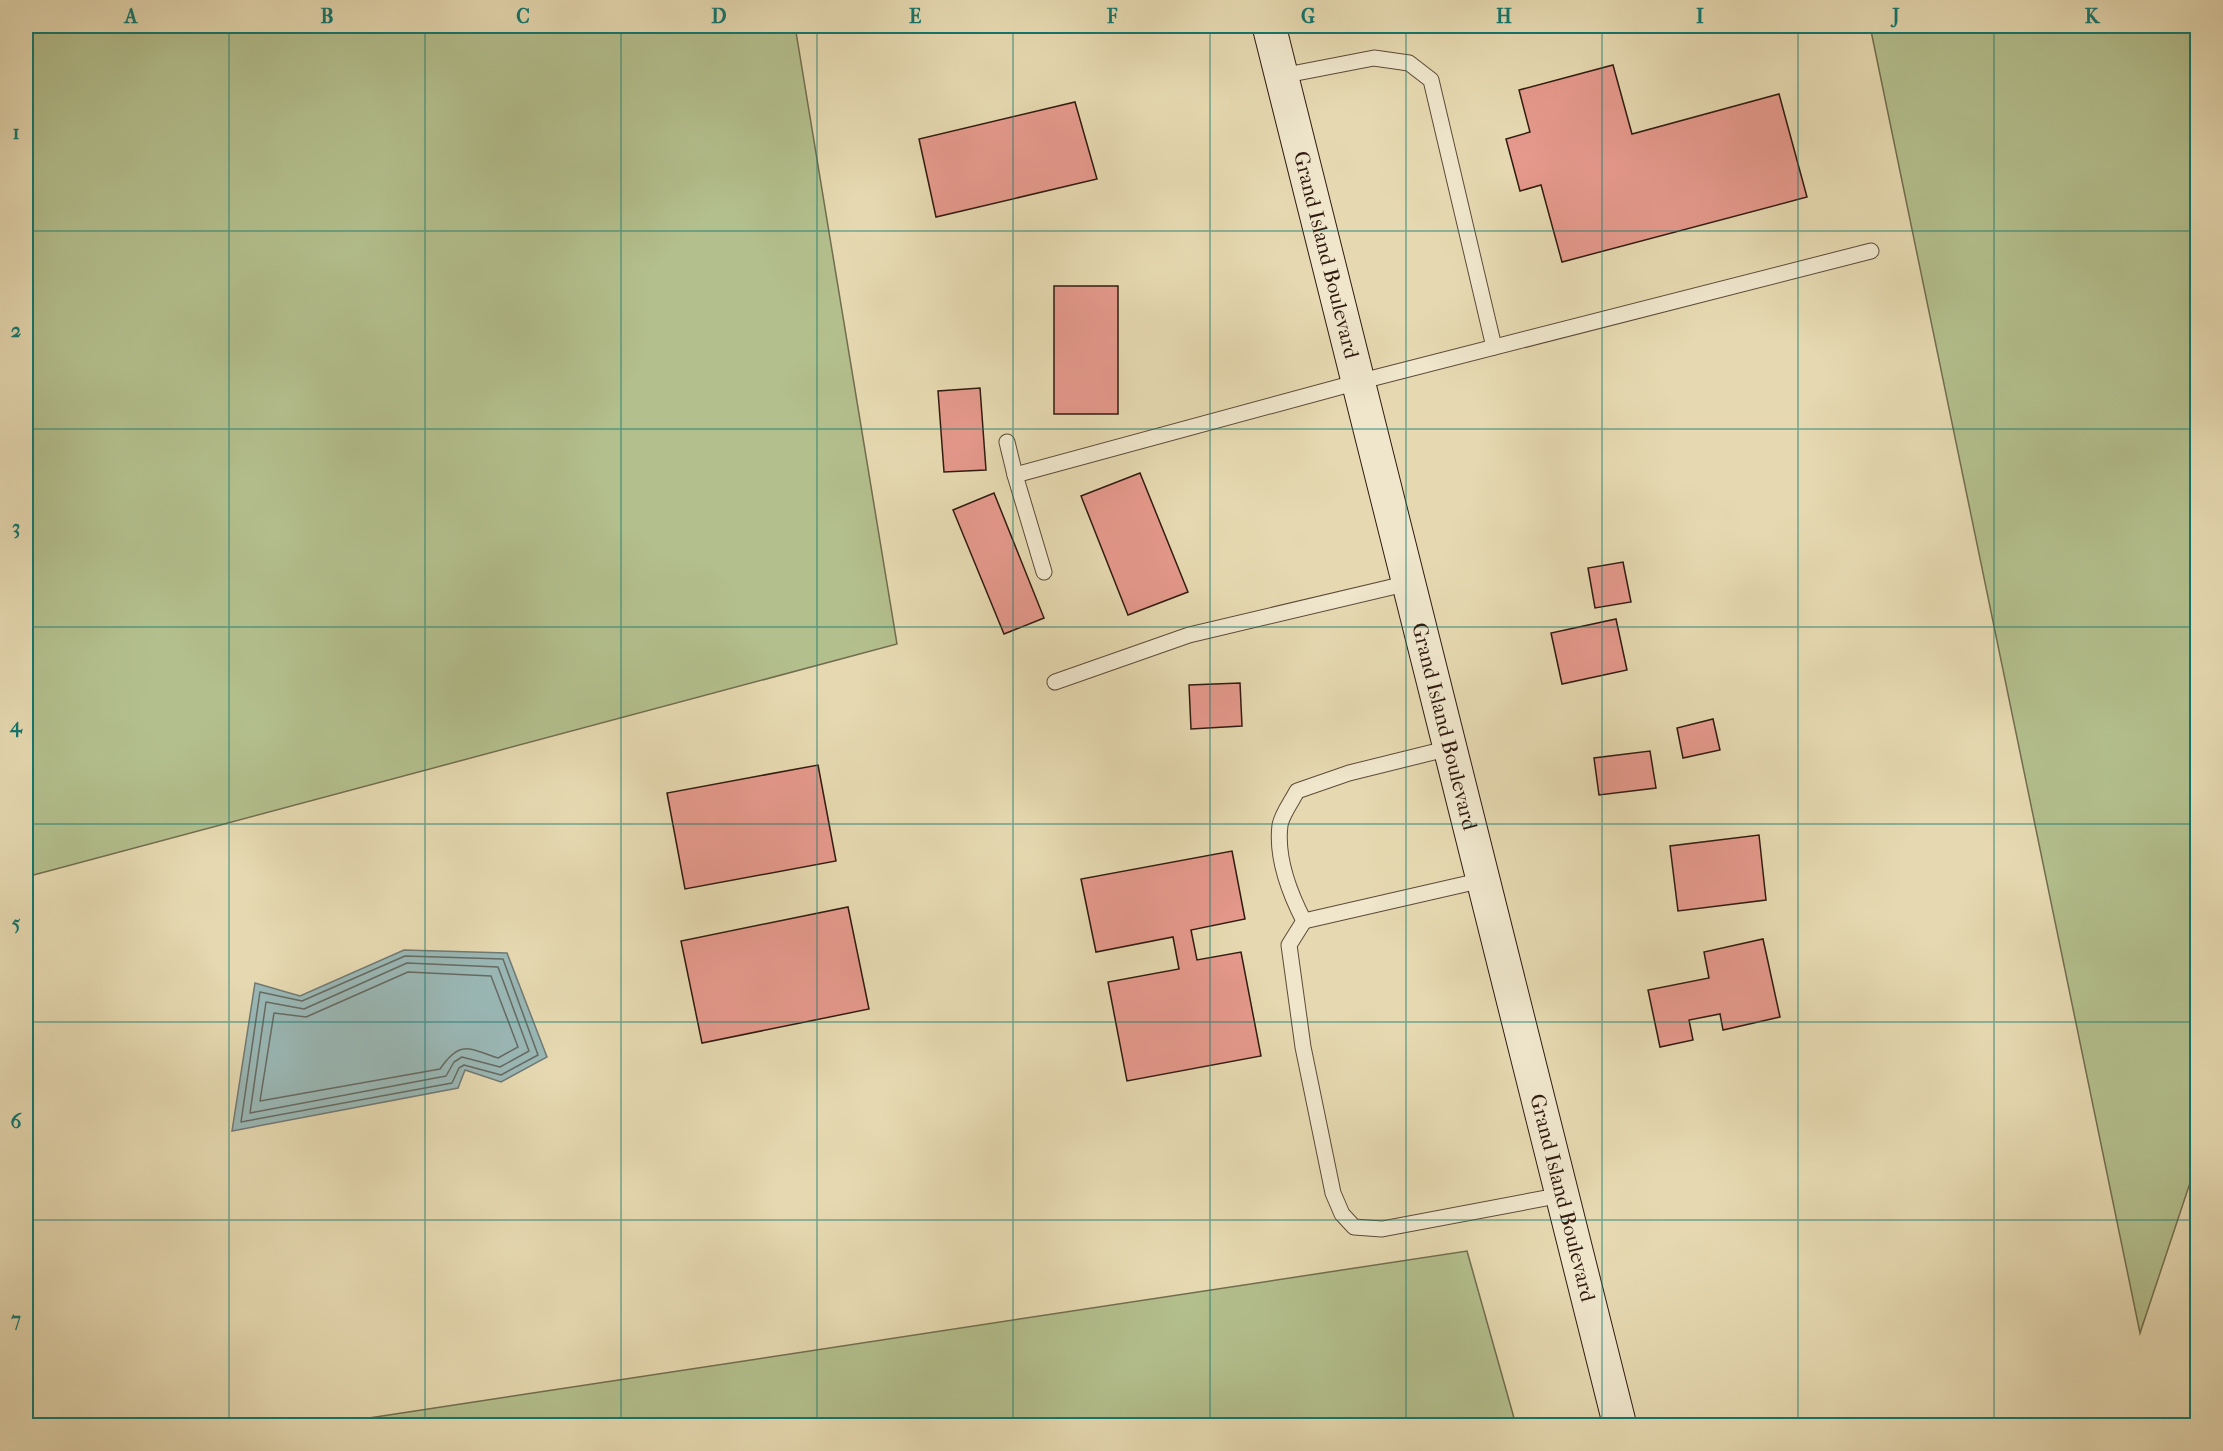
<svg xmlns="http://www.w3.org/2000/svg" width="2223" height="1451" font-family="'IM FELL French Canon',serif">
  <rect width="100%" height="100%" fill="#e6d9b1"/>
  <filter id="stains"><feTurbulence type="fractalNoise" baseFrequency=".00333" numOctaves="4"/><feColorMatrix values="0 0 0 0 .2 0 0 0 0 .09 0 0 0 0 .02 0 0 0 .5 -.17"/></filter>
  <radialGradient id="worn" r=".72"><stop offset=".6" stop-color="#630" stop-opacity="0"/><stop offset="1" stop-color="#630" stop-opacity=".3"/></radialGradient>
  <g fill="#b3bf8d" stroke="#726d4e" stroke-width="1.5">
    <polygon points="26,26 795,26 897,644 26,877"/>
    <polygon points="1870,26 2197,26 2198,1159 2140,1333"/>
    <polygon points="1467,1251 1516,1425 323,1425"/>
  </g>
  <polygon fill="#9ab8b6" stroke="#707974" stroke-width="1.5" points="404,950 507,953 547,1057 501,1082 465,1070 458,1088 232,1131 255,983 300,996"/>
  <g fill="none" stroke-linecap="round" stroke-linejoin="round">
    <g stroke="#666a63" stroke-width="1.5">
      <polygon points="405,956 503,959 538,1055 501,1075 464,1065 459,1068 452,1083 241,1122 260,992 302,1001"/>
      <polygon points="407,963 498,967 529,1051 500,1067 462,1057 454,1062 446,1076 250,1113 266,1002 304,1009"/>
      <path d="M408 972 491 976 518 1047 498 1058C468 1048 460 1040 440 1069L260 1101 274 1013 306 1017Z"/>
    </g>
  </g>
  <g fill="#e5998c" stroke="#311b10" stroke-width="1.5">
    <polygon points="1613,65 1632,134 1779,94 1807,197 1562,262 1541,185 1520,191 1506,139 1530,132 1519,90"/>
    <polygon points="1075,102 1097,179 936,217 919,139"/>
    <rect x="1054" y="286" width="64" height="128"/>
    <polygon points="980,388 986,470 944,472 938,391"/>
    <polygon points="1140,473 1188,592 1128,615 1081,496"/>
    <polygon points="994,493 1044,618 1004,634 953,510"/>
    <polygon points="1623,562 1631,602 1595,608 1588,568"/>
    <polygon points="1616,619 1627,670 1562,684 1551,633"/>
    <polygon points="1240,683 1242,726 1191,729 1189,685"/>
    <polygon points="1713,719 1720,750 1683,758 1677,728"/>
    <polygon points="1650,751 1656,788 1599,795 1594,758"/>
    <polygon points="818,765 836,861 685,889 667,793"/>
    <polygon points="1759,835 1766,900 1678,911 1670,846"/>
    <polygon points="1232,851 1245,919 1191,930 1197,960 1241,952 1261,1056 1127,1081 1108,982 1179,969 1173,937 1096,952 1081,879"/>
    <polygon points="848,907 869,1009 702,1043 681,941"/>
    <polygon points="1763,939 1780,1017 1723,1030 1720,1014 1689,1020 1693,1040 1660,1047 1648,990 1709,978 1704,952"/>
  </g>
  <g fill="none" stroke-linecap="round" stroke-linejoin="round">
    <g stroke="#5e4a38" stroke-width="17">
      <g id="service">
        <polyline points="1281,76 1374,58 1409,63 1431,80 1494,347"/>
        <polyline points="1007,442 1015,475"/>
        <polyline points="1044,572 1015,475 1358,382 1871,251"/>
        <polyline points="1055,682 1189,635 1409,583"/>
        <path d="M1450 748 1349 773 1297 791C1292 801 1282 814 1280 825 1276 857 1290 894 1304 921L1483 880"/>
        <polyline points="1304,921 1289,945 1303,1047 1333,1193 1342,1214 1354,1227 1382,1229 1562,1195"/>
      </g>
    </g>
    <g stroke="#311b10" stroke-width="35">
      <g id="secondary">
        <path id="s1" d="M1269 26 1620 1426"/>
      </g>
    </g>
    <use href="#service" stroke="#efe6cc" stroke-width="15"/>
    <use href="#secondary" stroke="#efe6cc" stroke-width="33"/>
  </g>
  <path fill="none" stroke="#0f766e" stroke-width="1.5" stroke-opacity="0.55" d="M229 26V1426M425 26V1426M621 26V1426M817 26V1426M1013 26V1426M1210 26V1426M1406 26V1426M1602 26V1426M1798 26V1426M1994 26V1426M26 231H2198M26 429H2198M26 627H2198M26 824H2198M26 1022H2198M26 1220H2198"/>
  <g text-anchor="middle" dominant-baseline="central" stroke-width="4.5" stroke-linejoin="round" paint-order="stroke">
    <g font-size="21" fill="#311b10" stroke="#efe6cc">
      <text stroke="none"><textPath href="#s1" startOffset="236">Grand Island Boulevard</textPath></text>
      <text stroke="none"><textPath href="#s1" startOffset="722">Grand Island Boulevard</textPath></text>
      <text stroke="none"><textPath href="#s1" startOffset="1208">Grand Island Boulevard</textPath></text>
    </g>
  </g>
  <rect width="2223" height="1451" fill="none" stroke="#e6d9b1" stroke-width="66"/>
  <rect x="33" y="33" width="2157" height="1385" fill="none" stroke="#0f766e" stroke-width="2"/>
  <g font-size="20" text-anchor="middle" font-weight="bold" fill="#0f766e">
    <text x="131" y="23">A</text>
    <text x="327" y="23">B</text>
    <text x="523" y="23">C</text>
    <text x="719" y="23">D</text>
    <text x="915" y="23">E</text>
    <text x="1112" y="23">F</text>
    <text x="1308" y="23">G</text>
    <text x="1504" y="23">H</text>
    <text x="1700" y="23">I</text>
    <text x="1896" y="23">J</text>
    <text x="2092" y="23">K</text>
    <text x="16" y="139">1</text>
    <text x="16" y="337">2</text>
    <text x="16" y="534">3</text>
    <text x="16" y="732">4</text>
    <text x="16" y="930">5</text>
    <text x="16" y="1128">6</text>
    <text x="16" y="1326">7</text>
  </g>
  <rect width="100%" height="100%" filter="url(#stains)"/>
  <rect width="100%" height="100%" fill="url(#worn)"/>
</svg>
